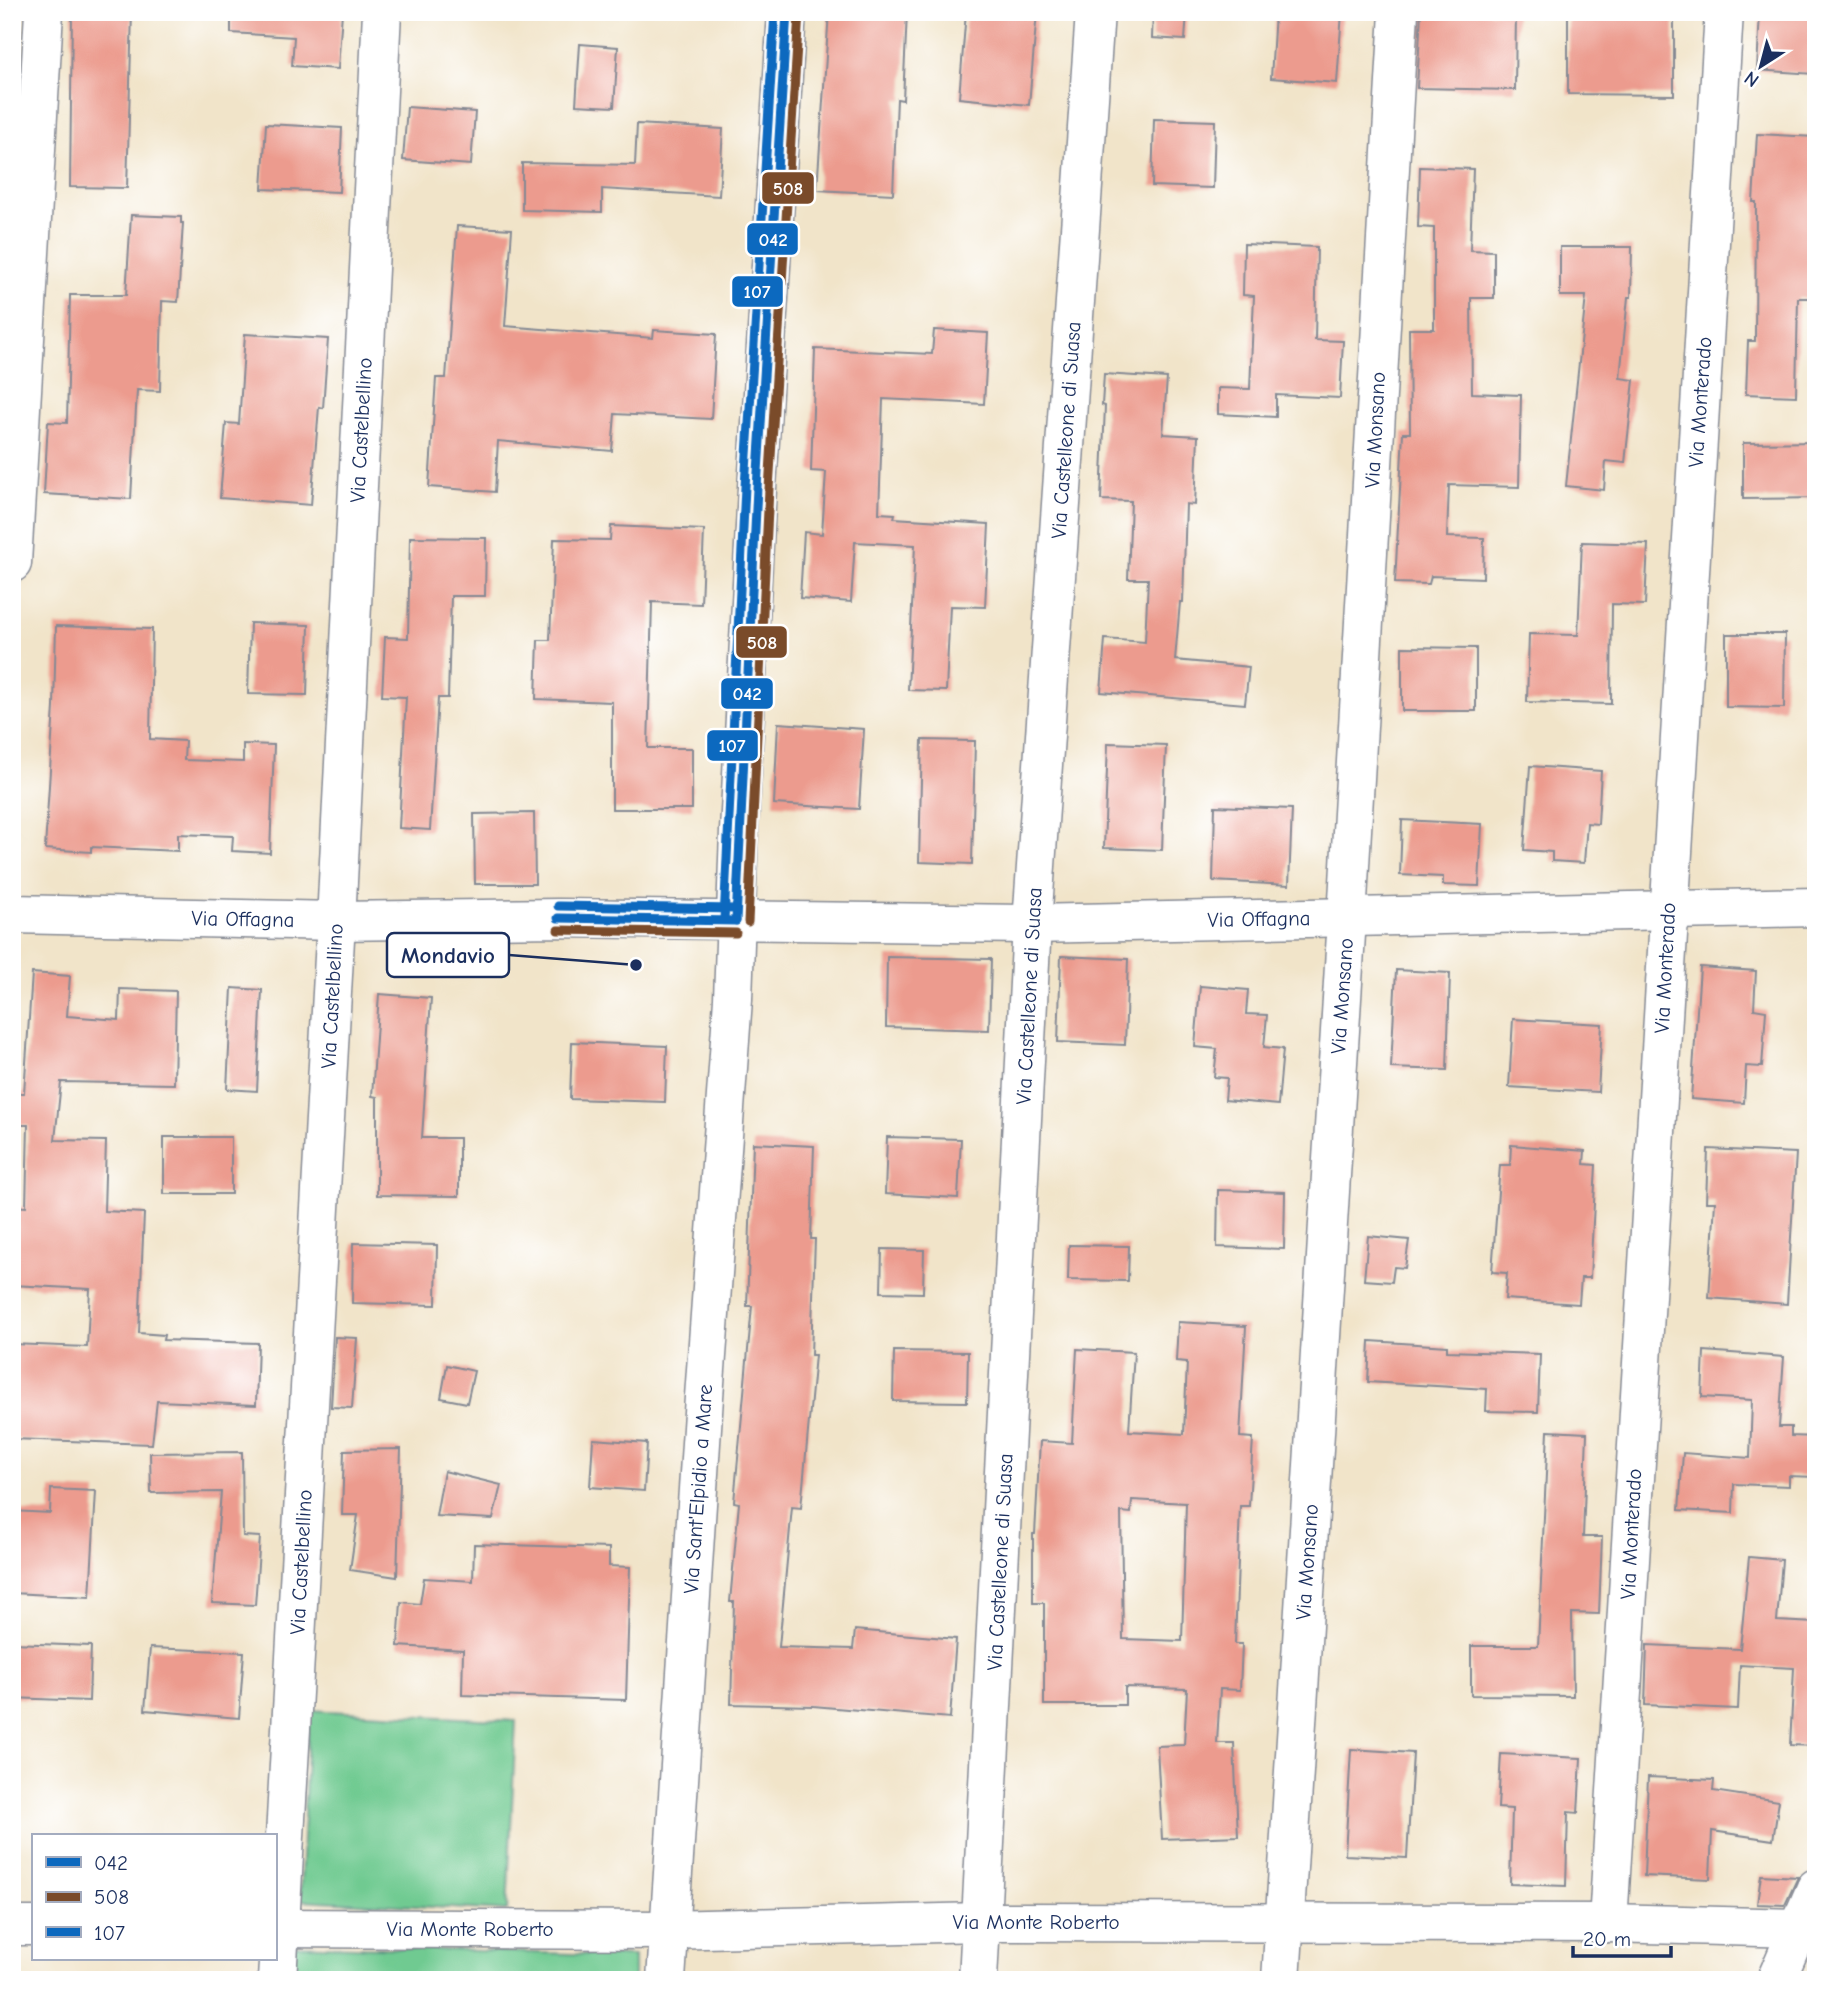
<svg xmlns="http://www.w3.org/2000/svg" width="1828" height="1992" font-family="'Comic Neue',sans-serif">
  <rect width="100%" height="100%" fill="#fff"/>
  <filter id="ink" filterUnits="userSpaceOnUse"><feTurbulence type="fractalNoise" baseFrequency=".0143" numOctaves="2"/><feDisplacementMap in="SourceGraphic" scale="14" xChannelSelector="R" yChannelSelector="G"/><feConvolveMatrix kernelMatrix="1 2 1 2 8 2 1 2 1" color-interpolation-filters="sRGB"/></filter>
  <filter id="wash" filterUnits="userSpaceOnUse"><feTurbulence type="fractalNoise" baseFrequency=".00686" numOctaves="4" result="noise"/><feDisplacementMap in="SourceGraphic" scale="28" xChannelSelector="R" yChannelSelector="G"/><feGaussianBlur stdDeviation="1.57" result="paint"/><feColorMatrix in="noise" values="0 0 0 0 0 0 0 0 0 0 0 0 0 0 0 0 0 1.4 0 .05"/><feComposite in="paint" operator="in"/></filter>
  <g filter="url(#wash)">
    <rect width="100%" height="100%" fill="#f1e4c9"/>
    <g fill="#6fca91" stroke="#457c78" stroke-width="2">
      <polygon points="309,1710 516,1721 507,1911 300,1900"/>
      <polygon points="294,1945 634,1956 634,1980 293,1980"/>
    </g>
    <g id="blocks">
      <g fill="#ec9b8e" fill-rule="evenodd">
        <polygon points="72,12 132,12 127,188 70,187"/>
        <polygon points="231,12 342,12 338,69 292,66 294,37 231,33"/>
        <polygon points="829,12 907,12 903,100 897,99 893,194 817,190"/>
        <polygon points="966,12 1037,12 1029,105 959,98"/>
        <polygon points="1153,12 1187,12 1185,40 1152,38"/>
        <polygon points="1275,12 1342,12 1337,83 1271,78"/>
        <polygon points="1421,12 1516,12 1515,90 1417,88"/>
        <polygon points="1568,12 1674,12 1674,95 1568,94"/>
        <polygon points="1760,12 1816,12 1814,74 1757,70"/>
        <polygon points="580,44 618,47 614,107 576,105"/>
        <polygon points="407,107 475,112 471,165 403,160"/>
        <polygon points="1154,119 1215,121 1213,188 1152,186"/>
        <polygon points="266,124 342,128 339,192 262,189"/>
        <polygon points="637,124 723,129 719,196 602,189 602,212 522,210 522,163 635,165"/>
        <polygon points="1757,134 1816,137 1816,298 1798,298 1796,396 1746,394 1748,341 1755,341 1756,202 1753,202"/>
        <polygon points="1420,167 1473,169 1470,250 1494,251 1494,298 1471,298 1472,393 1521,395 1519,487 1449,485 1447,537 1484,538 1483,578 1431,576 1429,584 1395,583 1403,433 1410,433 1409,329 1434,329 1434,228 1418,227"/>
        <polygon points="131,215 181,217 181,223 183,223 178,302 162,301 160,391 137,390 131,499 44,494 48,422 67,423 70,295 126,295"/>
        <polygon points="457,226 512,229 505,326 653,338 654,330 716,334 711,419 615,414 612,451 498,441 495,492 429,487 436,378 446,378"/>
        <polygon points="1244,244 1317,247 1315,340 1343,341 1340,398 1276,395 1276,417 1218,414 1218,388 1250,389 1254,296 1243,295"/>
        <polygon points="1560,247 1632,247 1631,297 1628,297 1620,378 1634,380 1625,463 1606,461 1604,490 1566,486 1586,296 1560,296"/>
        <polygon points="934,330 988,333 984,404 883,399 879,513 895,514 894,518 989,524 985,607 950,606 946,691 908,690 915,545 855,542 851,602 800,598 804,532 822,534 826,472 811,471 815,349 932,354"/>
        <polygon points="245,334 328,339 323,408 319,407 311,505 220,498 226,423 239,424"/>
        <polygon points="1104,374 1167,378 1163,434 1198,436 1195,505 1186,504 1183,602 1180,602 1175,660 1249,667 1245,704 1101,692 1105,639 1145,642 1148,579 1128,579 1131,501 1101,500 1105,406 1102,405"/>
        <polygon points="1816,442 1816,498 1743,499 1743,443"/>
        <polygon points="611,526 704,530 701,604 652,602 648,748 692,748 692,809 612,809 612,702 536,699 538,640 550,640 554,539 610,540"/>
        <polygon points="410,537 486,538 485,596 451,596 448,698 438,698 430,830 399,828 406,697 382,696 385,637 408,638"/>
        <polygon points="1582,542 1648,544 1645,605 1612,604 1611,704 1527,702 1529,634 1578,635"/>
        <polygon points="250,623 309,625 307,695 248,694"/>
        <polygon points="56,626 152,629 150,739 185,741 184,760 243,762 243,744 274,745 270,853 232,851 233,836 178,834 178,851 91,847 91,852 45,849 54,707"/>
        <polygon points="1726,634 1785,634 1784,708 1726,707"/>
        <polygon points="1402,647 1476,648 1476,711 1402,711"/>
        <polygon points="778,723 864,729 859,809 774,804"/>
        <polygon points="922,740 975,741 972,864 919,862"/>
        <polygon points="1108,743 1166,745 1162,850 1104,848"/>
        <polygon points="1530,766 1601,771 1598,824 1587,823 1584,863 1552,861 1552,852 1524,850"/>
        <polygon points="1215,806 1292,809 1289,885 1213,881"/>
        <polygon points="534,813 535,884 475,884 474,814"/>
        <polygon points="1402,820 1482,824 1479,886 1443,885 1443,877 1400,875"/>
        <polygon points="1061,956 1128,959 1125,1045 1058,1042"/>
        <polygon points="887,957 991,959 989,1030 886,1027"/>
        <polygon points="1700,967 1756,971 1754,1009 1766,1011 1762,1067 1746,1066 1744,1103 1691,1099"/>
        <polygon points="1396,970 1450,973 1447,1070 1391,1068"/>
        <polygon points="32,973 70,976 67,1016 119,1020 120,989 176,991 174,1084 61,1082 55,1140 106,1141 104,1211 144,1213 139,1333 164,1335 163,1340 258,1343 256,1405 157,1401 152,1444 12,1439 12,1344 87,1347 90,1289 12,1285 12,1206 26,1207 28,1125 12,1125 12,1093 24,1093"/>
        <polygon points="1200,986 1248,990 1246,1014 1267,1015 1264,1047 1283,1049 1278,1105 1225,1100 1227,1078 1214,1077 1217,1049 1195,1047"/>
        <polygon points="232,988 262,990 257,1091 227,1089"/>
        <polygon points="379,994 431,998 422,1138 459,1138 459,1196 377,1195 377,1097 372,1096"/>
        <polygon points="1513,1019 1602,1024 1598,1092 1509,1087"/>
        <polygon points="572,1042 667,1046 665,1102 570,1099"/>
        <rect x="164" y="1137" width="67" height="57"/>
        <polygon points="887,1137 961,1139 958,1198 885,1194"/>
        <polygon points="753,1143 814,1146 811,1239 815,1239 811,1355 815,1355 801,1508 792,1507 779,1647 853,1649 855,1630 956,1639 950,1718 813,1706 731,1704 734,1602 730,1602 739,1503 734,1502 752,1306 747,1306"/>
        <polygon points="1511,1145 1585,1151 1584,1164 1596,1165 1590,1278 1581,1278 1579,1304 1505,1299 1507,1273 1492,1272 1500,1165 1510,1165"/>
        <polygon points="1708,1149 1796,1153 1787,1304 1709,1298 1715,1202 1706,1202"/>
        <polygon points="1218,1190 1285,1192 1284,1249 1217,1247"/>
        <polygon points="1368,1236 1409,1240 1405,1268 1394,1267 1392,1282 1364,1280"/>
        <polygon points="353,1243 437,1245 436,1305 352,1303"/>
        <polygon points="1069,1245 1129,1246 1128,1281 1068,1280"/>
        <polygon points="882,1249 924,1250 923,1293 881,1292"/>
        <path d="M1178 1322 1246 1326 1240 1437 1253 1438 1249 1506H1240L1235 1644H1242L1240 1690 1220 1689 1217 1743H1234L1238 1836 1162 1839 1157 1746 1184 1745 1187 1689 1125 1687V1705H1044V1603H1033V1534H1035L1040 1441 1072 1443 1077 1349 1134 1352 1129 1431 1184 1434 1187 1362 1176 1361ZM1132 1500 1186 1503 1182 1641 1123 1639 1121 1512 1131 1513Z"/>
        <polygon points="335,1337 357,1338 352,1408 331,1407"/>
        <polygon points="1370,1341 1447,1346 1447,1351 1540,1354 1538,1412 1486,1411 1487,1389 1368,1382"/>
        <polygon points="894,1351 968,1352 967,1402 893,1401"/>
        <polygon points="1704,1351 1784,1357 1779,1427 1791,1427 1791,1436 1816,1437 1816,1477 1789,1476 1789,1486 1734,1484 1733,1513 1679,1510 1683,1453 1750,1458 1752,1400 1702,1397"/>
        <polygon points="447,1365 474,1371 467,1403 441,1398"/>
        <polygon points="1548,1431 1587,1433 1583,1537 1602,1537 1599,1614 1572,1613 1573,1696 1471,1695 1471,1646 1538,1646"/>
        <polygon points="593,1439 647,1443 644,1491 590,1487"/>
        <polygon points="401,1449 397,1577 350,1570 358,1515 342,1515 344,1450"/>
        <polygon points="242,1452 243,1536 260,1537 255,1605 212,1603 221,1492 151,1493 150,1453"/>
        <polygon points="444,1471 501,1485 493,1519 436,1516"/>
        <polygon points="51,1489 96,1491 90,1597 12,1593 12,1511 50,1513"/>
        <polygon points="474,1544 609,1548 609,1566 630,1567 626,1700 462,1695 463,1650 398,1646 401,1602 420,1604 424,1578 473,1581"/>
        <polygon points="1749,1557 1782,1560 1777,1621 1816,1623 1816,1746 1790,1745 1794,1668 1740,1665 1738,1709 1645,1705 1647,1645 1740,1649"/>
        <polygon points="12,1643 91,1646 89,1701 12,1698"/>
        <polygon points="150,1648 244,1652 239,1718 145,1710"/>
        <polygon points="1351,1749 1413,1753 1407,1858 1345,1855"/>
        <polygon points="1501,1754 1581,1758 1578,1813 1568,1812 1566,1886 1510,1884 1512,1809 1498,1808"/>
        <polygon points="1648,1777 1714,1780 1713,1791 1779,1801 1773,1840 1712,1831 1710,1879 1644,1876"/>
        <polygon points="1761,1875 1798,1877 1785,1905 1757,1904"/>
      </g>
    </g>
  </g>
  <g filter="url(#ink)">
    <use href="#blocks" fill-opacity="0" stroke="#868a94" stroke-width="2"/>
    <g fill="none" stroke-linecap="round" stroke-linejoin="round">
      <g stroke="#868a94" stroke-width="41">
        <g id="minor">
          <polyline points="12,563 44,12"/>
          <polyline points="12,914 336,921 558,918 1032,924 1816,907"/>
          <polyline points="1608,1923 1724,12"/>
          <polyline points="12,1926 33,1926"/>
          <polyline points="275,1928 667,1930 981,1922 1608,1923 1798,1928"/>
          <polyline points="277,1980 336,921 382,12"/>
          <polyline points="666,1980 704,1397 733,999 739,831 757,488 787,12"/>
          <polyline points="978,1980 1032,924 1095,12"/>
          <polyline points="1281,1980 1347,918 1399,12"/>
          <polyline points="1776,1980 1816,1888"/>
        </g>
      </g>
      <use href="#minor" stroke="#fff" stroke-width="38"/>
      <g stroke="#fff" stroke-width="14">
        <g id="bus-1">
          <polyline points="558,918 736,921"/>
          <polyline points="736,921 757,488 787,12"/>
        </g>
      </g>
      <g stroke="#fff" stroke-width="14">
        <g id="bus-2">
          <polyline points="748,922 769,489 799,13"/>
          <polyline points="558,930 736,933"/>
        </g>
      </g>
      <g stroke="#fff" stroke-width="14">
        <g id="bus-3">
          <polyline points="558,906 736,909"/>
          <polyline points="724,920 745,487 775,12"/>
        </g>
      </g>
      <use href="#bus-1" stroke="#0c69bf" stroke-width="9"/>
      <use href="#bus-2" stroke="#7a4b2a" stroke-width="9"/>
      <use href="#bus-3" stroke="#0c69bf" stroke-width="9"/>
    </g>
  </g>
  <g text-anchor="middle" dominant-baseline="central" stroke-width="6" stroke-linejoin="round" paint-order="stroke">
    <g font-size="21" fill="#1b2f5e" stroke="#fff">
      <text transform="translate(1700 402) rotate(-86)">Via Monterado</text>
      <text transform="translate(361 430) rotate(-87)">Via Castelbellino</text>
      <text transform="translate(1066 430) rotate(-86)">Via Castelleone di Suasa</text>
      <text transform="translate(1375 430) rotate(-87)">Via Monsano</text>
      <text transform="translate(243 919) rotate(1)">Via Offagna</text>
      <text transform="translate(1259 919) rotate(-1)">Via Offagna</text>
      <text transform="translate(1665 968) rotate(-87)">Via Monterado</text>
      <text transform="translate(332 996) rotate(-87)">Via Castelbellino</text>
      <text transform="translate(1029 996) rotate(-87)">Via Castelleone di Suasa</text>
      <text transform="translate(1342 996) rotate(-86)">Via Monsano</text>
      <text transform="translate(698 1489) rotate(-86)">Via Sant'Elpidio a Mare</text>
      <text transform="translate(1631 1534) rotate(-87)">Via Monterado</text>
      <text transform="translate(301 1562) rotate(-87)">Via Castelbellino</text>
      <text transform="translate(1000 1562) rotate(-87)">Via Castelleone di Suasa</text>
      <text transform="translate(1307 1562) rotate(-86)">Via Monsano</text>
      <text x="1036" y="1922">Via Monte Roberto</text>
      <text x="470" y="1929">Via Monte Roberto</text>
    </g>
  </g>
  <path fill="none" stroke="#1b2f5e" stroke-width="2.5" d="M636 965L509 955"/>
  <circle fill="#1b2f5e" stroke="#fff" stroke-width="2.5" cx="636" cy="965" r="7"/>
  <rect fill="#fff" stroke="#1b2f5e" stroke-width="2.5" x="387" y="933" width="122" height="44" rx="7"/>
  <g font-size="23" text-anchor="middle" font-weight="bold" fill="#1b2f5e">
    <text x="448" y="963">Mondavio</text>
  </g>
  <g stroke="#fff" stroke-width="2.5">
    <rect x="761" y="171" width="54" height="34" rx="7" fill="#7a4b2a"/>
    <rect x="746" y="222" width="53" height="34" rx="7" fill="#0c69bf"/>
    <rect x="731" y="275" width="53" height="33" rx="7" fill="#0c69bf"/>
    <rect x="735" y="625" width="53" height="34" rx="7" fill="#7a4b2a"/>
    <rect x="720" y="677" width="54" height="33" rx="7" fill="#0c69bf"/>
    <rect x="706" y="729" width="53" height="33" rx="7" fill="#0c69bf"/>
  </g>
  <g font-size="19" text-anchor="middle" font-weight="bold" fill="#fff">
    <text x="788" y="195">508</text>
    <text x="773" y="246">042</text>
    <text x="757" y="298">107</text>
    <text x="762" y="649">508</text>
    <text x="747" y="700">042</text>
    <text x="732" y="752">107</text>
  </g>
  <rect width="1828" height="1992" fill="none" stroke="#fff" stroke-width="42"/>
  <rect x="32" y="1834" width="245" height="126" fill="#ffffff" stroke="#a4acbf" stroke-width="2"/>
  <rect x="46" y="1857" width="35" height="10" fill="#0c69bf" stroke="#a4acbf" stroke-width="2"/>
  <text x="94" y="1870" font-size="21" fill="#1b2f5e">042</text>
  <rect x="46" y="1892" width="35" height="10" fill="#7a4b2a" stroke="#a4acbf" stroke-width="2"/>
  <text x="94" y="1904" font-size="21" fill="#1b2f5e">508</text>
  <rect x="46" y="1927" width="35" height="10" fill="#0c69bf" stroke="#a4acbf" stroke-width="2"/>
  <text x="94" y="1940" font-size="21" fill="#1b2f5e">107</text>
  <g transform="translate(1761 66) rotate(216)" stroke="#ffffff" stroke-width="5" paint-order="stroke">
  <path d="M0-5L12 26L0 18L-12 26Z" fill="#1b2f5e"/>
  <text y="-10" font-size="19" font-weight="bold" text-anchor="middle" fill="#1b2f5e">N</text>
  </g>
  <path d="M1573 1946v10h98v-10" fill="none" stroke="#1b2f5e" stroke-width="3.5"/>
  <text x="1583" y="1946" font-size="21" fill="#1b2f5e" stroke="#ffffff" stroke-width="5" paint-order="stroke">20 m</text>
</svg>
